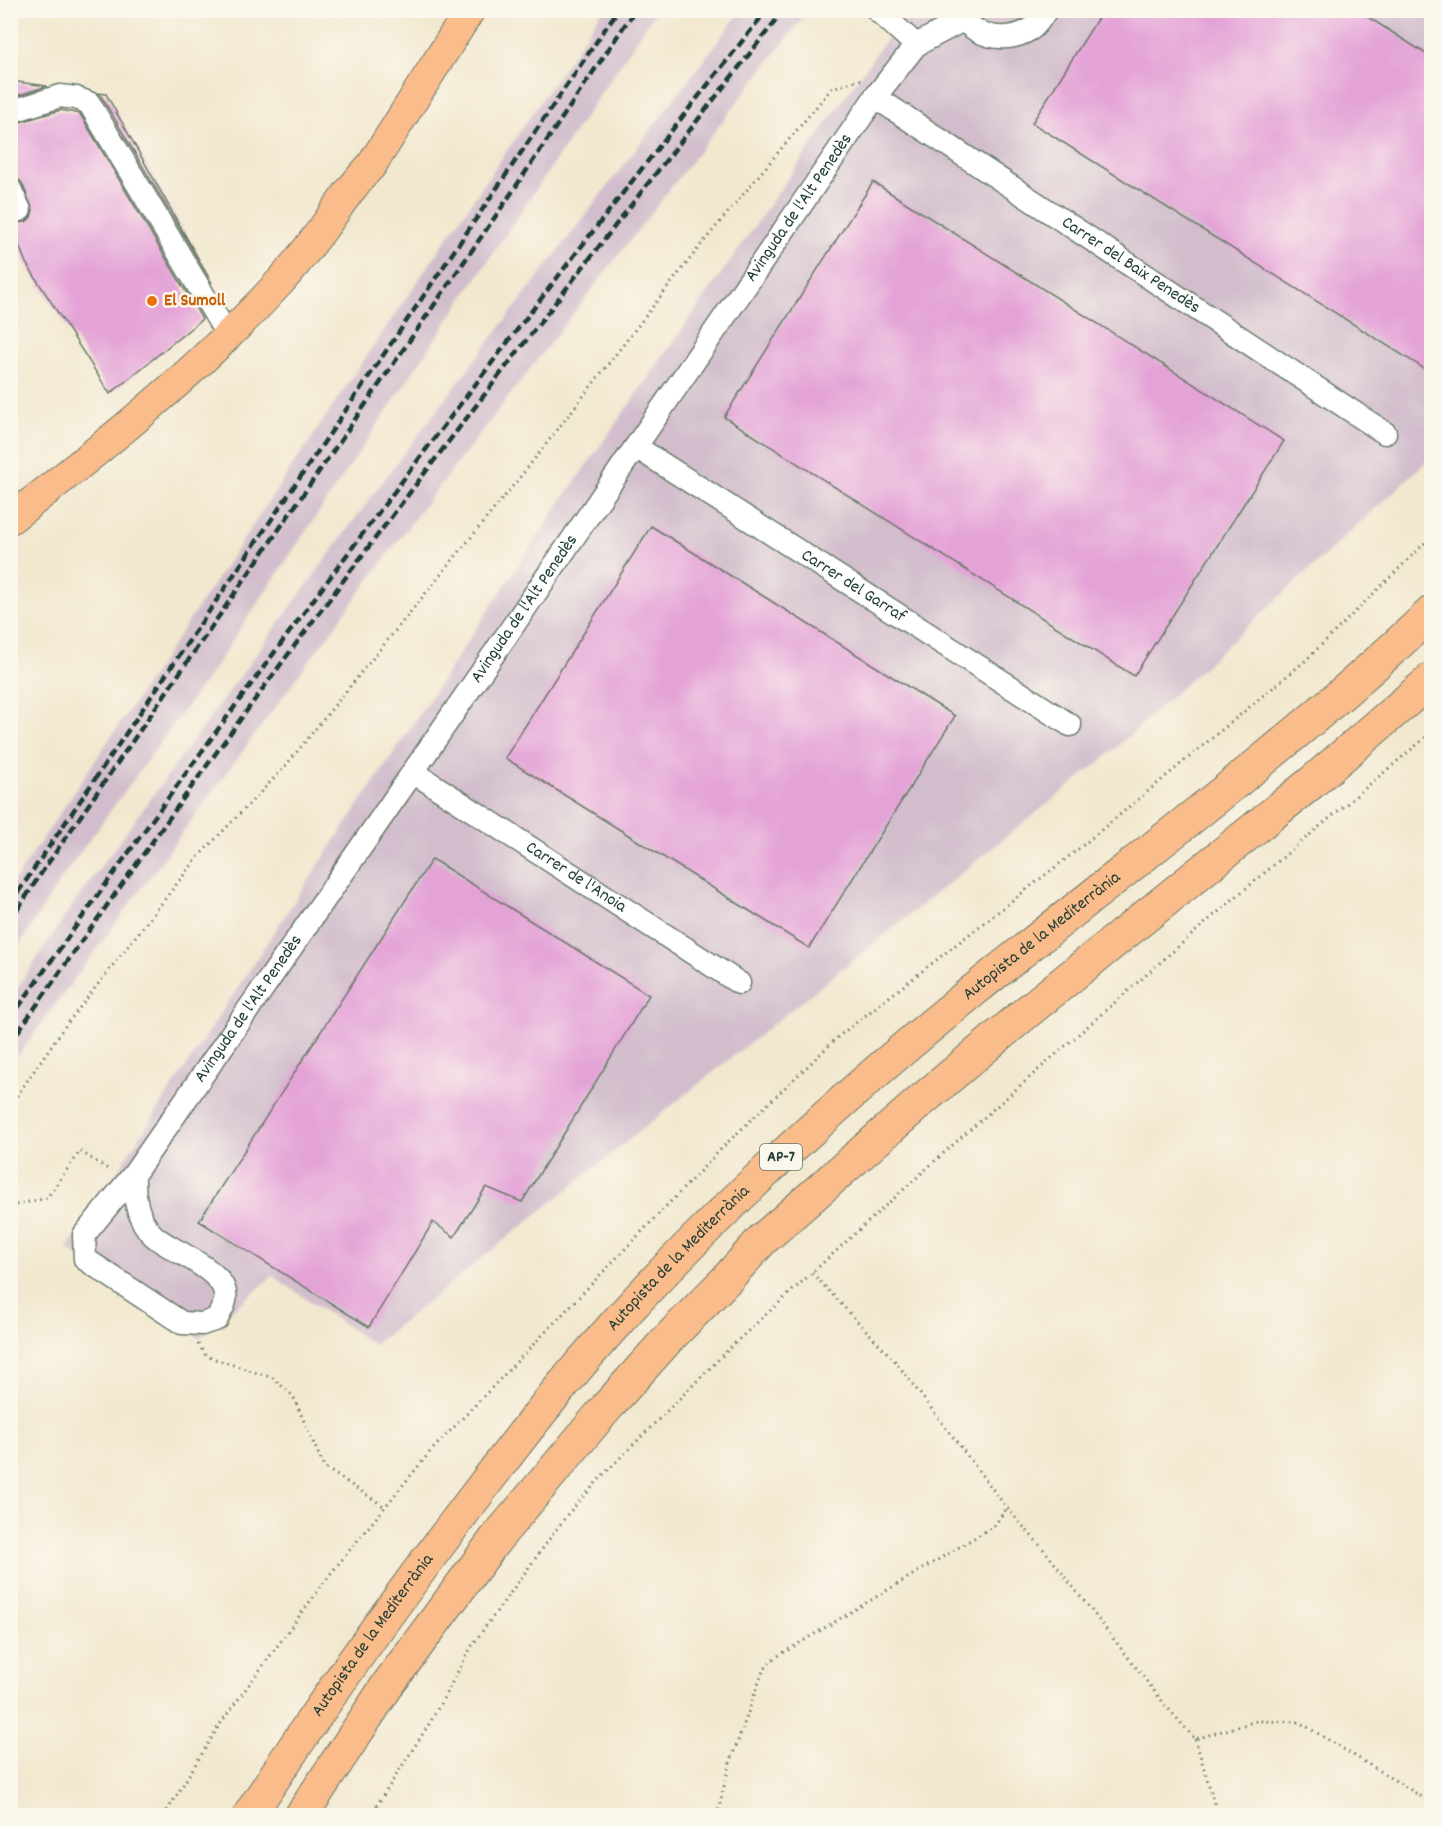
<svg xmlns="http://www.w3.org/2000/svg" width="1442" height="1826" font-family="Dekko,sans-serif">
  <rect width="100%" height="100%" fill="#fbf7ec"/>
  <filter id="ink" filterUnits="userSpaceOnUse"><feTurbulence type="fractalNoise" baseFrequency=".0167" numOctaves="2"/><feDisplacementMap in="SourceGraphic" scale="12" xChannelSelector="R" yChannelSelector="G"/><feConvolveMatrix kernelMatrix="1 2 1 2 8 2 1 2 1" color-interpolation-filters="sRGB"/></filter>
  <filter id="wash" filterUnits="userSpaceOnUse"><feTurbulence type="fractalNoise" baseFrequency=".008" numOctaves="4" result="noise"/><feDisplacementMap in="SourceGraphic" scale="24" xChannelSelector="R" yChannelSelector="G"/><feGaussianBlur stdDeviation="1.35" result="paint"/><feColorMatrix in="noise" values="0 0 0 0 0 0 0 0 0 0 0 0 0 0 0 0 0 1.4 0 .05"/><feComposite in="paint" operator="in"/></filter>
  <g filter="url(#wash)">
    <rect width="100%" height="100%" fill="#f2e8cf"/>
    <g fill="#d1bdcc">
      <polygon points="603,10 656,11 210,674 61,879 11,958 11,886 355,373"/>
      <polygon points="741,11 808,11 417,515 11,1065 11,997 70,909 377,489"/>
      <polygon points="906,11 1431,11 1431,454 1425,463 1108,755 374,1345 273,1276 199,1338 67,1248 284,917 562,500"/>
    </g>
    <g id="blocks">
      <g fill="#e4a3d7">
        <polygon points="1103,10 1357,10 1431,57 1431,373 1032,123"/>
        <polygon points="10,81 47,86 10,98"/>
        <polygon points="97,93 106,94 212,283 101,96"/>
        <polygon points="61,110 80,114 202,319 110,394 26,263 10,223 10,219 18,223 26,222 31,217 33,210 22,183 17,178 10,176 10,125"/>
        <polygon points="873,182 1284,441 1134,676 724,417"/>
        <polygon points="651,526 955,716 809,948 505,758"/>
        <polygon points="432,859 649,995 522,1202 486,1187 454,1237 433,1222 369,1327 199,1221"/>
      </g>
    </g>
  </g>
  <g filter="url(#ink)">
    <use href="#blocks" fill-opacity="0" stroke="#69796a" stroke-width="1.5"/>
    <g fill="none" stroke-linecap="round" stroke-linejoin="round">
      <g stroke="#69796a" stroke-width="25">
        <g id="minor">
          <polyline points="877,10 916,45"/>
          <path d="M957 10C972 37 1005 45 1031 29 1037 25 1042 16 1046 10"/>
          <path id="s1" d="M875 97 1385 433"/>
          <polyline points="10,112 60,96 76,98 89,103 228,336"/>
          <polyline points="10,189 20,210"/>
          <path id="s2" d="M636 447 1070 725"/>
          <path id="s3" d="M413 772 739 983"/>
          <path id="s4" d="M134 1174C133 1194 137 1220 153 1235 170 1252 231 1270 225 1301 224 1307 219 1313 217 1319L202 1324 182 1323 85 1259 84 1235 134 1174 413 772 875 97 916 45 963 20"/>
        </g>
      </g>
      <g stroke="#69796a" stroke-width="32">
        <path id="major" d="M10 519C104 447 198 371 278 284 294 267 309 247 324 227 339 206 352 185 371 166L470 10"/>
      </g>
      <g stroke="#69796a" stroke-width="35">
        <g id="highway">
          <path id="s5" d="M249 1816C314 1715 383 1618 455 1523 505 1457 555 1391 610 1330 681 1249 761 1174 841 1103 1032 932 1246 789 1432 612"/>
          <polyline points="301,1816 389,1683 495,1540 607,1407 666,1341 726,1280 762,1240 922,1100 1028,1011 1311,783 1432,679"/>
        </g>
      </g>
      <g stroke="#69796a" stroke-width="3" stroke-dasharray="1.5 4.5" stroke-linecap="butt">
        <polyline points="10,1106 62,1030 198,857 283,769 529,466 700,246 832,88 863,79"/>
        <polyline points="10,1206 47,1198 80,1151 111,1171"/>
        <polyline points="812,1273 895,1361 1007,1508 1045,1551 1166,1706 1195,1739 1257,1721 1299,1722 1432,1803"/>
        <polyline points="198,1344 206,1356 273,1378 293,1396 324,1467 385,1507"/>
        <polyline points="1195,1739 1214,1802 1214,1816"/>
        <polyline points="164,1816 220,1724 331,1573 430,1452 727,1143 839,1036 1076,851 1305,661 1432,536"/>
        <polyline points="370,1816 431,1721 473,1644 567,1515 604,1474 737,1341 947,1150 1212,917 1432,732"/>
        <polyline points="717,1816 729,1766 763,1671 773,1659 994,1526 1007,1508"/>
      </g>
      <use href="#minor" stroke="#fff" stroke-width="22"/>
      <use href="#major" stroke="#f9bc8a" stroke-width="30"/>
      <use href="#highway" stroke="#f9bc8a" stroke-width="33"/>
      <g stroke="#1f3d34" stroke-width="4.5" stroke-dasharray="9 4.5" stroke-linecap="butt">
        <polyline points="10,904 618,10"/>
        <polyline points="10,921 44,869 504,204 635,10"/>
        <path d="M10 1019C252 676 505 339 767 10"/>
        <path d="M10 1043C110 901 209 760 313 621 467 415 625 212 784 10"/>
      </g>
    </g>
  </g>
  <circle fill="#e8710a" stroke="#fbf7ec" stroke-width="2" cx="152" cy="301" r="6"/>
  <g text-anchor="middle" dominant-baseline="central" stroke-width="5" stroke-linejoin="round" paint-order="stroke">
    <rect fill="#fbf7ec" stroke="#61756b" stroke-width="1.5" x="760" y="1144" width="42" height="26" rx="4.5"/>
    <g font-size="16" font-weight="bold" fill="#1f3d34">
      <text x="781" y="1157">AP-7</text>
    </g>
    <g font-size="18" fill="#1f3d34" stroke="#fbf7ec">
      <text stroke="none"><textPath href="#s4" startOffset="1616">Avinguda de l'Alt Penedès</textPath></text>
      <text stroke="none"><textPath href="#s1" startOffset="306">Carrer del Baix Penedès</textPath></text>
      <text stroke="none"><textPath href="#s2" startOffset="258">Carrer del Garraf</textPath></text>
      <text stroke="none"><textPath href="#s4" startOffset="1130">Avinguda de l'Alt Penedès</textPath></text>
      <text stroke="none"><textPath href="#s3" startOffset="194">Carrer de l'Anoia</textPath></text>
      <text stroke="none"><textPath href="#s5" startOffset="1191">Autopista de la Mediterrània</textPath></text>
      <text stroke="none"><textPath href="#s4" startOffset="644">Avinguda de l'Alt Penedès</textPath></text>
      <text stroke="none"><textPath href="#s5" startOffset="705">Autopista de la Mediterrània</textPath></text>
      <text stroke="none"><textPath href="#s5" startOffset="219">Autopista de la Mediterrània</textPath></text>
    </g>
    <g font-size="18" font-weight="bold" fill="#c56008" stroke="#fbf7ec" text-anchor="start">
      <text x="164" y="301">El Sumoll</text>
    </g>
  </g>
  <rect width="1442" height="1826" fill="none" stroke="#fbf7ec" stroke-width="36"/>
</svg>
